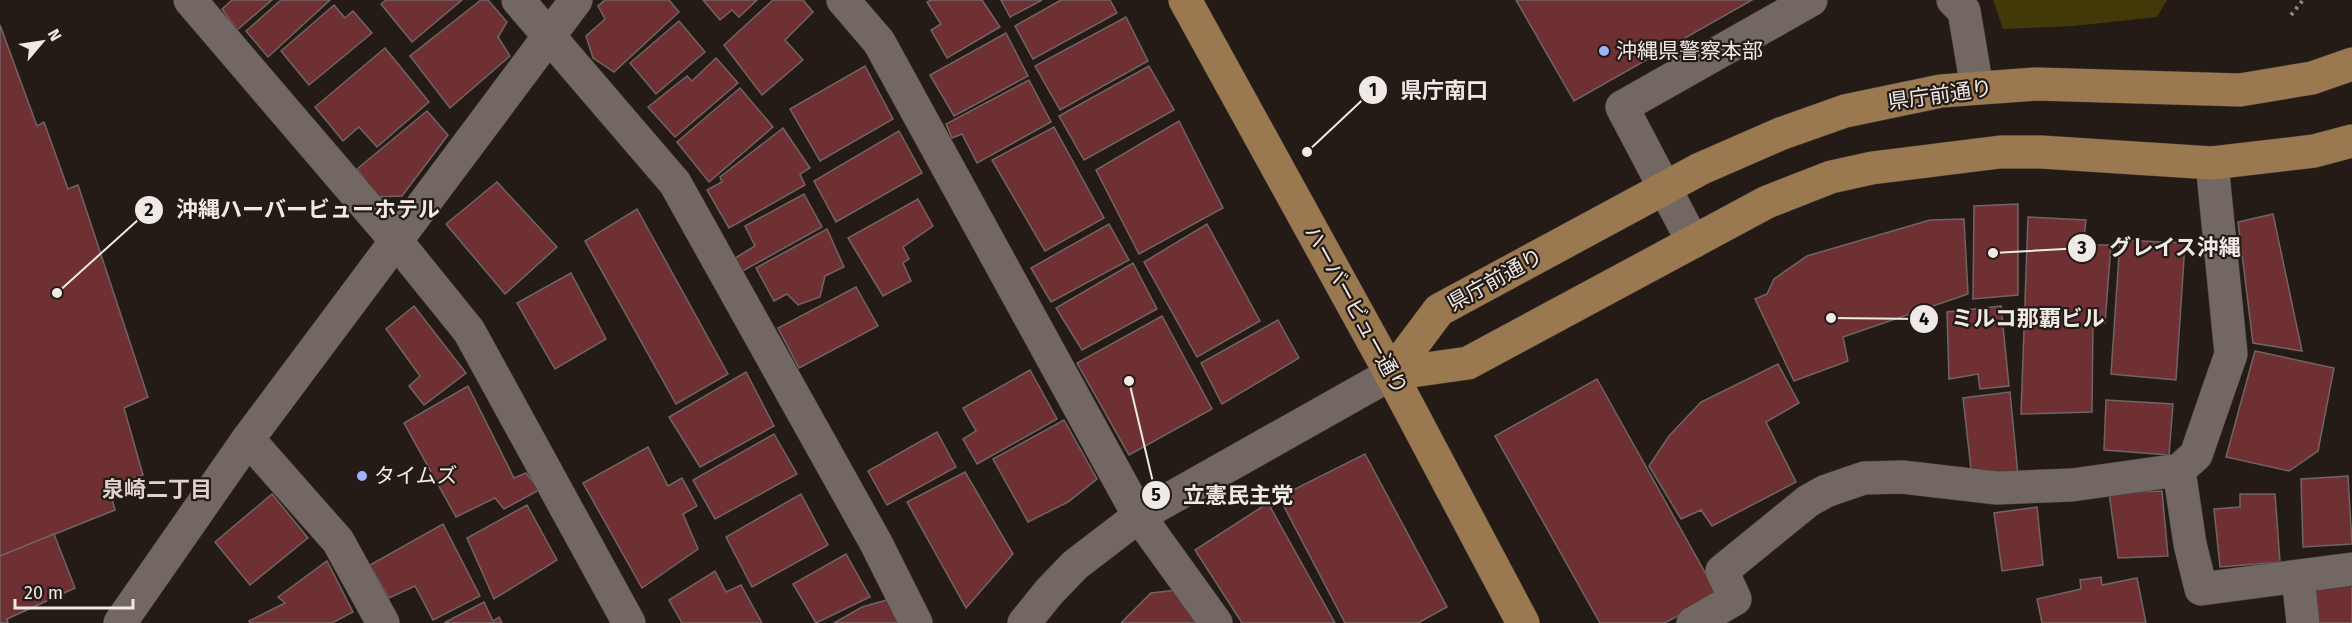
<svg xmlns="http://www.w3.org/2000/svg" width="2352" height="623" font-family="'Fira Sans','Noto Sans JP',sans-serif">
  <rect width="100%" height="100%" fill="#241b17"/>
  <polygon fill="#423909" points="1993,0 2167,0 2157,17 2073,26 2003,29"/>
  <g fill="#6f3034" stroke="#716464" stroke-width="1.5">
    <polygon points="232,0 272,0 237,30 222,9"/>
    <polygon points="281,0 330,0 268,57 246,31"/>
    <polygon points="386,0 462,0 412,42 381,4"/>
    <polygon points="481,0 488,0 507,22 498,37 510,56 450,108 410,56"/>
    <polygon points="605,0 669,0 679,12 614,72 593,58 586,36 605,19 598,6"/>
    <polygon points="703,0 757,0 739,17 732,10 720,20"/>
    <polygon points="773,0 803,0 813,12 785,40 803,60 762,95 724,45"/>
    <polygon points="931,0 982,0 1000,27 947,58 931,30 941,24 927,2"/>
    <polygon points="1001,0 1042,0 1010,17"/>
    <polygon points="1061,0 1110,0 1117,13 1033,59 1015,26"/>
    <polygon points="1516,0 1752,0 1574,101"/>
    <polygon points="334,5 345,18 353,11 372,33 309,85 281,51"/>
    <polygon points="1126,17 1148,61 1060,110 1035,66"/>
    <polygon points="679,21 705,52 656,94 630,63"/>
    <polygon points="0,25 37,126 44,122 68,189 78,185 148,397 124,408 143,475 109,488 115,510 0,556"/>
    <polygon points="1006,33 1028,76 954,116 930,75"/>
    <polygon points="385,48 429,102 377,147 359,127 343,141 315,107"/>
    <polygon points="716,58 738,83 675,137 648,107 687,76 692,81"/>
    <polygon points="865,66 893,119 820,161 790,109"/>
    <polygon points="1149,66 1174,110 1084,160 1059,116"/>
    <polygon points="1029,80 1051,122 977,163 962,134 952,138 946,124"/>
    <polygon points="740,88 773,127 709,182 677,142"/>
    <polygon points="427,111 448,135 402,196 378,197 357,169"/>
    <polygon points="1179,121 1223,208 1139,254 1096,170"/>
    <polygon points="1054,127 1104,218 1045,251 992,160"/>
    <polygon points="783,128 810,168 800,174 805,185 729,228 707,190 722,182 720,177"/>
    <polygon points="899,131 922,173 836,222 814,181"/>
    <polygon points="497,182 557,247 505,294 446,224"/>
    <polygon points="804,194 822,227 741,272 735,258 755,246 745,226"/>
    <polygon points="918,199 933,226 903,247 909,259 903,263 911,281 883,296 848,238"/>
    <polygon points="2018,204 2018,295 1973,299 1974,206"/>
    <polygon points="637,209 728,374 676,404 585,241"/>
    <polygon points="2273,214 2302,351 2253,343 2238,222"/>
    <polygon points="2028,217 2086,220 2083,245 2111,245 2105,323 2093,321 2092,412 2021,414"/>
    <polygon points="1964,219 1968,294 1843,337 1848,361 1794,381 1755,299 1767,294 1774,279 1807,256 1930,220"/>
    <polygon points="1109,224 1129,260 1051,302 1031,268"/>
    <polygon points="1207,224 1260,321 1197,357 1144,262"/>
    <polygon points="827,229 844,267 825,276 820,297 798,305 787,294 774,301 756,268"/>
    <polygon points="2120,240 2185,243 2176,380 2111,374"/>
    <polygon points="1133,263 1157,309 1082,350 1056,308"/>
    <polygon points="571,273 606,339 555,369 517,303"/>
    <polygon points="856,287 878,326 799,368 778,328"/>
    <polygon points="414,306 466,373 424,405 409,386 420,376 386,329"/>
    <polygon points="2001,306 2009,386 1980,389 1978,374 1949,379 1947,312"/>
    <polygon points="1162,316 1212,409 1129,455 1077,363"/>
    <polygon points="1278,320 1299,358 1222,404 1201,363"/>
    <polygon points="2255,351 2334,368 2318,451 2289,471 2226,457"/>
    <polygon points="1778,364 1799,403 1766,422 1796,482 1712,526 1701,510 1681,519 1649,466 1669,436 1701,402"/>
    <polygon points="1030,370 1057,419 977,464 963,439 976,431 963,408"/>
    <polygon points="746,372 774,426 700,467 669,417"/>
    <polygon points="1597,379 1717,594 1665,623 1600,623 1495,436"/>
    <polygon points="468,386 514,478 526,473 539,490 504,509 495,498 456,517 404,423"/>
    <polygon points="2010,392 2018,475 1972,478 1963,398"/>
    <polygon points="2106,400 2173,404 2169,455 2104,450"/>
    <polygon points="1064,420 1097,479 1068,502 1028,522 993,459"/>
    <polygon points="937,432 956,467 887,505 868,471"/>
    <polygon points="774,434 797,474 715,519 693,480"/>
    <polygon points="648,447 668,486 682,478 697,506 683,514 698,549 642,588 583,483"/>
    <polygon points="1365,454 1447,607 1418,623 1345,623 1279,497"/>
    <polygon points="965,472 1013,554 966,608 907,502"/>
    <polygon points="2348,476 2352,544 2303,547 2301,479"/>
    <polygon points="2162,491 2168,556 2118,558 2109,493"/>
    <polygon points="272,494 308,538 250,585 215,542"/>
    <polygon points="801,494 828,545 752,587 726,537"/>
    <polygon points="2240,494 2275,494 2280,562 2220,567 2214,509 2240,507"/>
    <polygon points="1268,503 1335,623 1242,623 1195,550"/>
    <polygon points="527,505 557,560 494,599 467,538"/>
    <polygon points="2037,507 2043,565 2002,571 1994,513"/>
    <polygon points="443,524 480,596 433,620 415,586 389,598 370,565"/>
    <polygon points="54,534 75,588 7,619 8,623 0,623 0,556"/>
    <polygon points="846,554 870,597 816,623 793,584"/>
    <polygon points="327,561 353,612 332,623 250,623 249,621 285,603 278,597"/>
    <polygon points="715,571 726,592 741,585 762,623 682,623 669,600"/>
    <polygon points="2101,577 2102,585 2137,578 2146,623 2042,623 2037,599 2081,589 2080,580"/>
    <polygon points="2352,582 2352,623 2317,623 2312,588"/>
    <polygon points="1177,590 1203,623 1121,623 1151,593"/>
    <polygon points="887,600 899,623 834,623 862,607"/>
    <polygon points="484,602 493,621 499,617 502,623 444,623"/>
  </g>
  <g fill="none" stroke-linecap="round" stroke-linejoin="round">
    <g stroke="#3f3836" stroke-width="34">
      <g id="minor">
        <polyline points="190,0 397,242 469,331 629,623"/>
        <polyline points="518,0 675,183 876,543 916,623"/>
        <polyline points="843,0 879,42 1139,516 1216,623"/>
        <polyline points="1953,0 1964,11 1977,88"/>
        <polyline points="1693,242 1622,107 1811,0"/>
        <polyline points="248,439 338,541 383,623"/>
        <polyline points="2179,470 2190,544 2201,589 2352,569"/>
        <polyline points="2298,577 2303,623"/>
        <polyline points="120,623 248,439 576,0"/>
        <polyline points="1024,623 1049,592 1075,565 1139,516 1391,374"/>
        <polyline points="1693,623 1735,599 1722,571 1808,501 1826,491 1864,478 1902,477 1997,488 2072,485 2179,470 2196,455 2231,354 2212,163"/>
      </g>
    </g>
    <g stroke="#3f3836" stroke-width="34">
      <g id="major">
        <polyline points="1185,0 1391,374 1523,623"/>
        <polyline points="1391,374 1439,310 1700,169 1780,134 1845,111 1941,91 2036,84 2240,90 2312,78 2352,64"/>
        <polyline points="1391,374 1468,363 1767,202 1831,177 1872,168 2000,152 2041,152 2212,163 2314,151 2352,141"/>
      </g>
    </g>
    <polyline stroke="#8c8581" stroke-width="4" stroke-dasharray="3 4.5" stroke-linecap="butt" points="2291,15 2303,0"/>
    <use href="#minor" stroke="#726762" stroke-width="33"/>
    <use href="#major" stroke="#9b7950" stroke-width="33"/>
  </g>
  <g fill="#9db4fd" stroke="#241b17" stroke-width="2">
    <circle cx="1604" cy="51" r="6"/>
    <circle cx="362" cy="476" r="6"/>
  </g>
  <g text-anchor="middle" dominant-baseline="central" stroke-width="4.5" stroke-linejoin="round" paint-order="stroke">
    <g font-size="21" fill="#f0eae7" stroke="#241b17" text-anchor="start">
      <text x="1616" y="51">沖縄県警察本部</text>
      <text x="374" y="476">タイムズ</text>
    </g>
    <g font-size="21" fill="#f0eae7" stroke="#241b17">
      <text transform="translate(1940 95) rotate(-8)">県庁前通り</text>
      <text transform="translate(1495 280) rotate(-29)">県庁前通り</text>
      <text transform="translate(1356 310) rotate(61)">ハーバービュー通り</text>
    </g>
    <g font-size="22" font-weight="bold" fill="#dfd2cd" stroke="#241b17">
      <text x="157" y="489">泉崎二丁目</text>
    </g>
  </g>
  <path fill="none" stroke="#f0eae7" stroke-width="2" d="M1307 152L1373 90M57 293L149 210M1993 253L2082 248M1831 318L1924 319M1129 381L1156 495"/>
  <g fill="#f0eae7" stroke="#241b17" stroke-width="2">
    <circle cx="1307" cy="152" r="6"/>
    <circle cx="57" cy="293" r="6"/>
    <circle cx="1993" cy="253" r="6"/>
    <circle cx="1831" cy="318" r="6"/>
    <circle cx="1129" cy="381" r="6"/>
    <circle cx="1373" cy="90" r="15"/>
    <circle cx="149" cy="210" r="15"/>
    <circle cx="2082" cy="248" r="15"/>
    <circle cx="1924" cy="319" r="15"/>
    <circle cx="1156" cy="495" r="15"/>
  </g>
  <g font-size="18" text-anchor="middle" font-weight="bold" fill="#111">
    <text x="1373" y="96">1</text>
    <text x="149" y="216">2</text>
    <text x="2082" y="254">3</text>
    <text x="1924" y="325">4</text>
    <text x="1156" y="501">5</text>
  </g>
  <g font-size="22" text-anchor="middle" font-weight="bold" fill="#f0eae7" stroke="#241b17" stroke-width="4.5" stroke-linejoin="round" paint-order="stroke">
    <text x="1444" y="98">県庁南口</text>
    <text x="308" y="217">沖縄ハーバービューホテル</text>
    <text x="2175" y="255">グレイス沖縄</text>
    <text x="2028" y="326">ミルコ那覇ビル</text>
    <text x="1238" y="503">立憲民主党</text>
  </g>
  <g transform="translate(42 42) rotate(61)" stroke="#241b17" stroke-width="4.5" paint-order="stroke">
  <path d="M0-4.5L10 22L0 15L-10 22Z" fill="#f0eae7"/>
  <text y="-9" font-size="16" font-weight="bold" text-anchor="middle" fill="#f0eae7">N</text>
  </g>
  <path d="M15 599v9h118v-9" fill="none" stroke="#f0eae7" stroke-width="3"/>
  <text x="24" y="599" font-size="18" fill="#f0eae7" stroke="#241b17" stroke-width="4.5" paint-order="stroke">20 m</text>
</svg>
